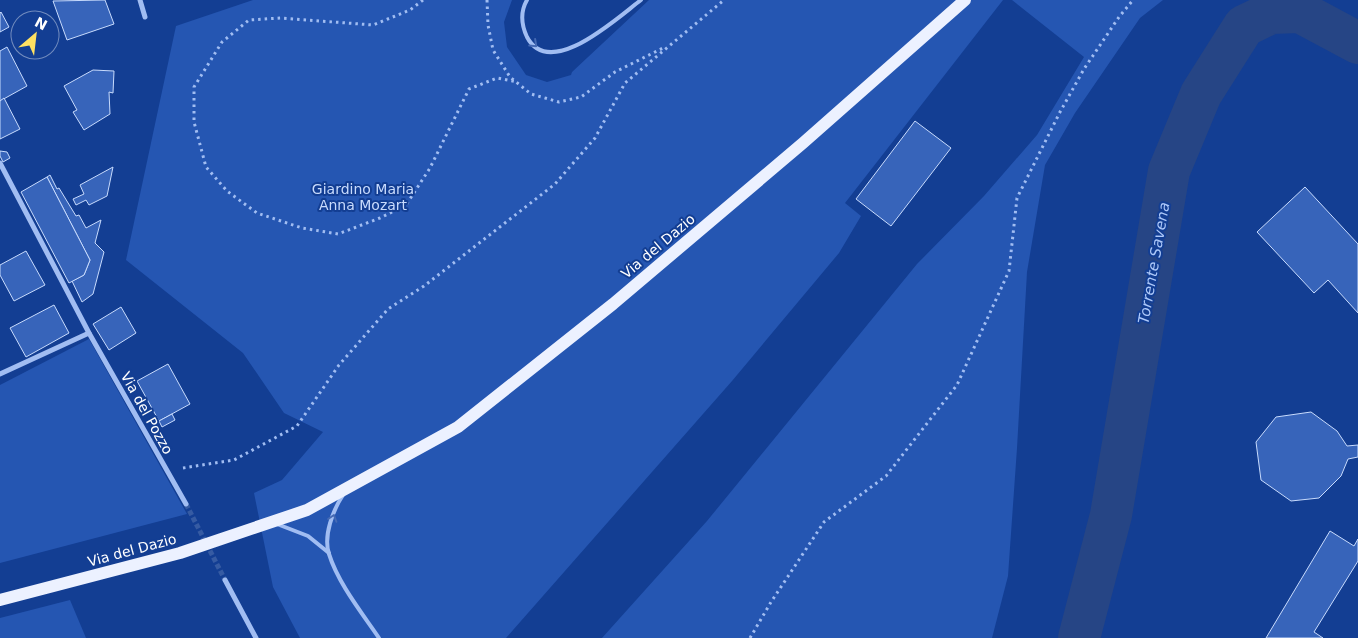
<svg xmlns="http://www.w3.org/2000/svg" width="1358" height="638" font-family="'DejaVu Sans',sans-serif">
  <rect width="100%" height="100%" fill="#133e93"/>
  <g fill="#2556b2">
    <polygon points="253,0 512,0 504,22 507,47 526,75 547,82 571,75 572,72 649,0 1003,0 845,203 861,216 839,253 732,381 506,638 300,638 273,587 254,493 282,480 323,432 284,413 243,353 126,260 176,26"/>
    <polygon points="1012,0 1163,0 1140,18 1075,113 1045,165 1027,272 1017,448 1008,576 992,638 602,638 707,521 917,264 984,196 1037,135 1084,57"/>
    <polygon points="89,339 187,514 0,563 0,385"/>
    <polygon points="70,600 86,638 0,638 0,618"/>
  </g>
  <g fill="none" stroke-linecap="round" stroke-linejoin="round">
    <polyline stroke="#264585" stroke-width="42" points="1079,638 1111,515 1169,171 1201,94 1244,26 1271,13 1300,12 1358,43"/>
  </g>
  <g fill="#3764ba" stroke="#c8dbfd">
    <polygon points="105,0 114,24 67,40 53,1"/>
    <polygon points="1,12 9,27 0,32 0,13"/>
    <polygon points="7,47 27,86 0,101 0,51"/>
    <polygon points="93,70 114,71 113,93 109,92 110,114 84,130 73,112 77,110 64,86"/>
    <polygon points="4,98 20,129 0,139 0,101"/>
    <polygon points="915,121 951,148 891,226 856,199"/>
    <polygon points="0,151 7,152 10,158 3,162 0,156"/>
    <polygon points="113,167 107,196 89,205 86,200 76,205 73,199 84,194 80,185"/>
    <polygon points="50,175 57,189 59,188 76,216 79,215 86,228 101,220 95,243 104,252 93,294 82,302 72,281 84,275 90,260 47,177"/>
    <polygon points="47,177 90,260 84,275 69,283 21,192"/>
    <polygon points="1305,187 1358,244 1358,313 1328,280 1314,293 1257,232"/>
    <polygon points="26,251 45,285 14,301 0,275 0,265"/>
    <polygon points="54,305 69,333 26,357 10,328"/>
    <polygon points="121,307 136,333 109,350 93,324"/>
    <polygon points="168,364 190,404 159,421 137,381"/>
    <polygon points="1311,412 1337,431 1347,446 1358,445 1358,457 1348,459 1341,476 1319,498 1291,501 1261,480 1256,442 1276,417"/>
    <polygon points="172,414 175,420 162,427 159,421"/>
    <polygon points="1330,531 1354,546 1358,539 1358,561 1314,632 1323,638 1266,638"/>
  </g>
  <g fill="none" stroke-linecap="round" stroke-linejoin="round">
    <polyline stroke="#365ba3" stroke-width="5" stroke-dasharray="5 2.5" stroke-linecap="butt" points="186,504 225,580"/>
    <g stroke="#a1bdf2" stroke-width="3" stroke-dasharray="2.5 4" stroke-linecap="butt">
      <polyline points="423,0 410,10 373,25 281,18 249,20 222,42 194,87 194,122 206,167 227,191 257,213 302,228 338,234 380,218 406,205 430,168 469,89 497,78 517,82"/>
      <polyline points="487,0 488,25 493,50 510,77 531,94 559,102 581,97 615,72 663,48"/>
      <polyline points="183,468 234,460 297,426 339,365 388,309 424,286 555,184 595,138 625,83 724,0"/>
      <polyline points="750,638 771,602 824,522 886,476 957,385 1009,271 1017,198 1060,112 1084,69 1119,17 1133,0"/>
    </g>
    <g stroke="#a1bdf2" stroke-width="4">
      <path d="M527 0C520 12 521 24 527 37 550 81 618 17 641 0"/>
      <path d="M343 495C333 510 323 536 329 554 338 583 362 613 379 638"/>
      <polyline points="277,524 308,536 329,553"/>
    </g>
    <g stroke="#a1bdf2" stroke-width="5">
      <polyline points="140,0 145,17"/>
      <polyline points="0,163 89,333 186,504"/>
      <polyline points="0,374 89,333"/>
      <polyline points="225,580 256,638"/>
    </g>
    <polyline stroke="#ecf1ff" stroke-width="12" points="0,600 180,553 307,510 458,427 613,304 803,143 965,0"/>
  </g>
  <defs><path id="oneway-chevron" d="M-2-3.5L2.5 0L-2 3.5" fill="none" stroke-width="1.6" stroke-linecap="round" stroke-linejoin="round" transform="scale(1.25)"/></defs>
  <g stroke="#456ab4">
    <use href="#oneway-chevron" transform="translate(534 44) rotate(43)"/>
    <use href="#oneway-chevron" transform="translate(333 518) rotate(-72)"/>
  </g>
  <g text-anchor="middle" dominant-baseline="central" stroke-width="4" stroke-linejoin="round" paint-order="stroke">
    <g font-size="14" fill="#c8dbfd" stroke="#133e93">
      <text x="363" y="189">Giardino Maria<tspan x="363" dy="16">Anna Mozart</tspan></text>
    </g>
    <g font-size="14" fill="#fff" stroke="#133e93">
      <text transform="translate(658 246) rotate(-40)">Via del Dazio</text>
      <text transform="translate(147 413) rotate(61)">Via del Pozzo</text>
      <text transform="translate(132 550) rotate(-15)">Via del Dazio</text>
    </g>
    <g font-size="15" font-style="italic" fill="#adc8f9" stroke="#133e93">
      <text transform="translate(1154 263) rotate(-80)">Torrente Savena</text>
    </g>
  </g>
  <g transform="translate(35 35) rotate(28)"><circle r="24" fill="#133e93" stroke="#718bbe"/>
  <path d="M0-4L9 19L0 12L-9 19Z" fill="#ffe162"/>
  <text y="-8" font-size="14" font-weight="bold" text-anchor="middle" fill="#ffffff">N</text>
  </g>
</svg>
